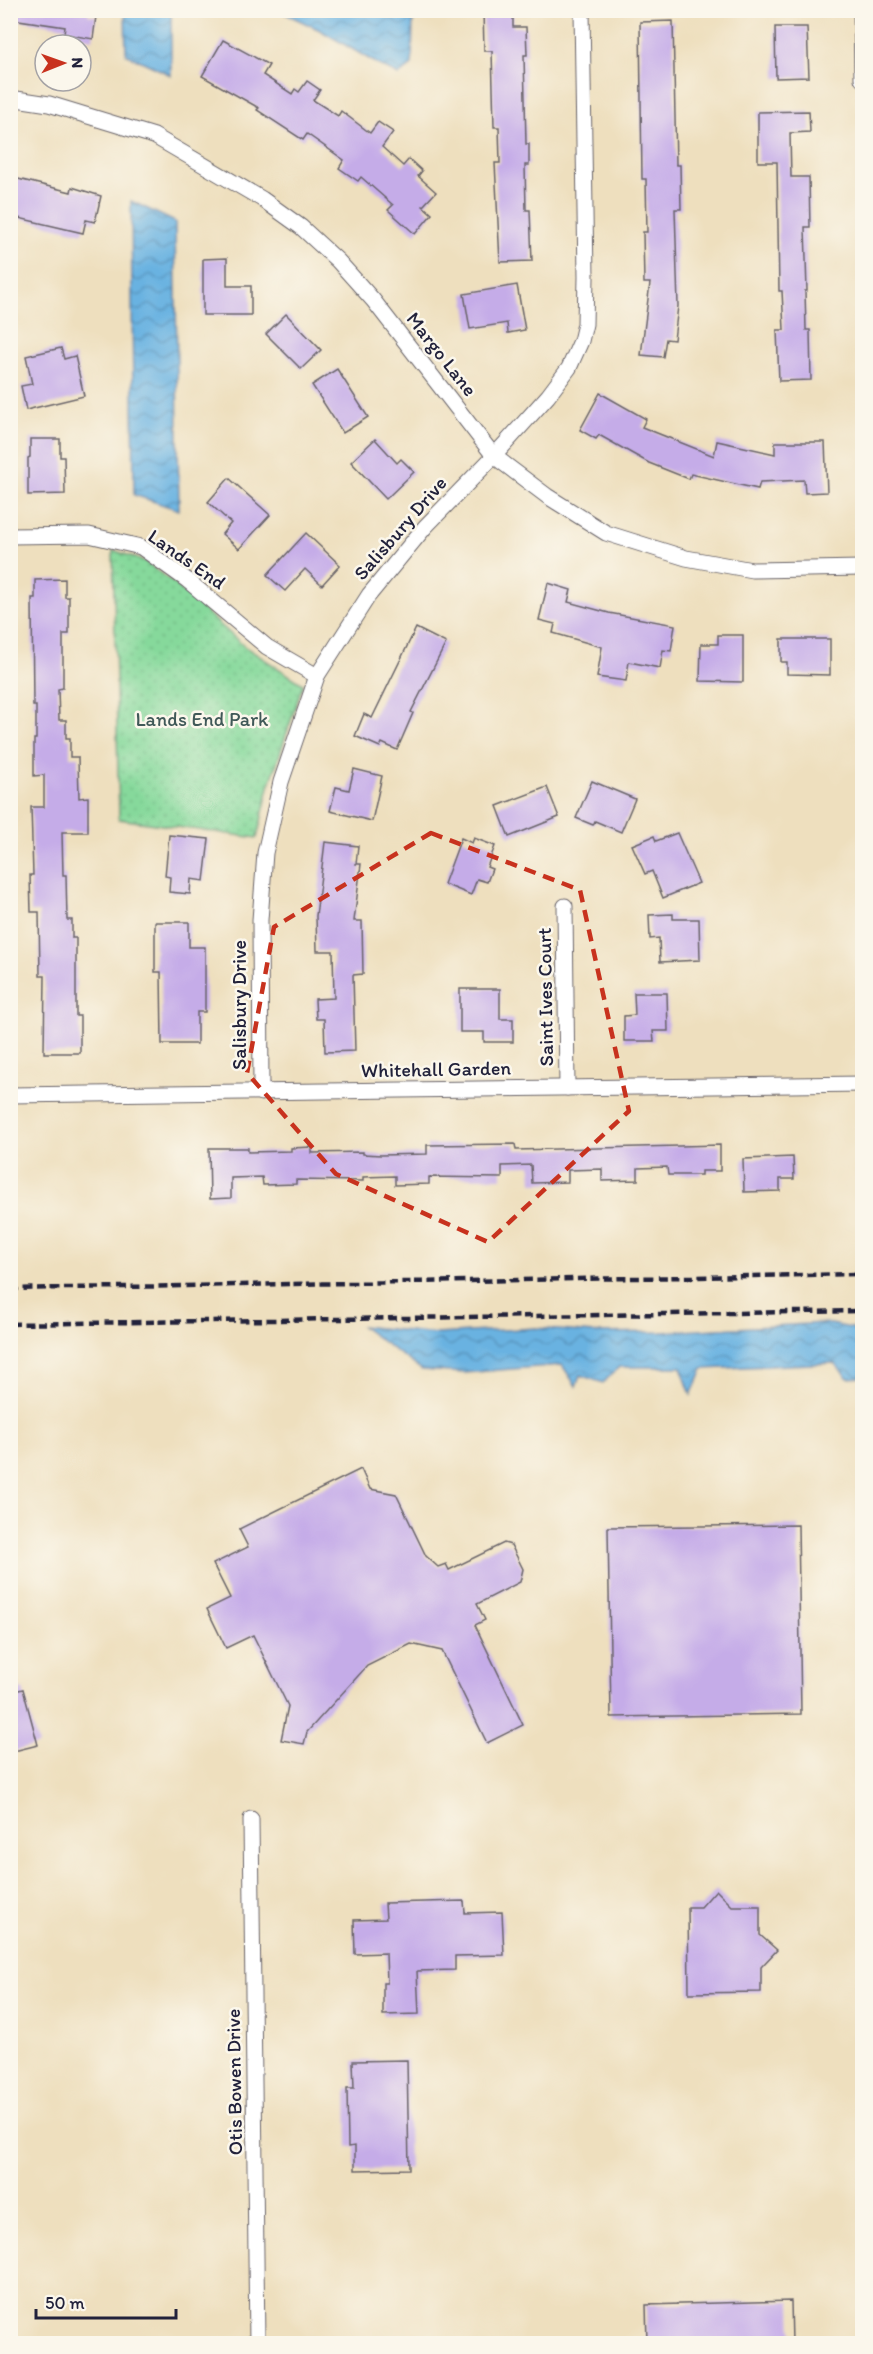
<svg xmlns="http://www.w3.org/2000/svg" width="873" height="2354" font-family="Itim,sans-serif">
  <defs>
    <pattern id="grass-dots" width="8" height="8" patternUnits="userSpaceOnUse" patternTransform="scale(1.5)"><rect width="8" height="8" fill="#86d99b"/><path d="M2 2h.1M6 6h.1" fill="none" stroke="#73ba86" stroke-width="1.8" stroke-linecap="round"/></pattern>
    <pattern id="water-waves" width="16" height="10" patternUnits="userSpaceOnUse" patternTransform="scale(1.5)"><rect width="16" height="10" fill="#69b2e1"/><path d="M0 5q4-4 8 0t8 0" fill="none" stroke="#5690b8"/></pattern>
  </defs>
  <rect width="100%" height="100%" fill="#fbf7ec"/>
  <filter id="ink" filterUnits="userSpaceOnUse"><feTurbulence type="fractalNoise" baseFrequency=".0167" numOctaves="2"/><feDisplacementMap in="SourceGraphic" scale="12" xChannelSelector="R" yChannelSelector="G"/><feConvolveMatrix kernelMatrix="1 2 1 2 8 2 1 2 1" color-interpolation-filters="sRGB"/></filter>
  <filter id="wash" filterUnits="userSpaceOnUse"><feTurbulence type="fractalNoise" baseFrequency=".008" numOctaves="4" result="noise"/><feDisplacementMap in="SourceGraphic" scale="24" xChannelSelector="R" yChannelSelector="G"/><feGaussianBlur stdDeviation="1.35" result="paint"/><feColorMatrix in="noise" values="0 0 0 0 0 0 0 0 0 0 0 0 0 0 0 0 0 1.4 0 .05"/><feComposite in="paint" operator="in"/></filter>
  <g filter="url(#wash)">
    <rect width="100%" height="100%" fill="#eedfbe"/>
    <polygon fill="url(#grass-dots)" stroke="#547e6b" stroke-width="1.5" points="113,550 144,561 176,585 245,647 303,684 269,787 257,838 119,819"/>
    <g fill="url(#water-waves)" stroke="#466a8e" stroke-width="1.5">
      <polygon points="125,11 171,11 171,75 126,54"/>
      <polygon points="280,11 413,11 412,65 399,75 381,66 320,30"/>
      <polygon points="131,201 175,222 179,510 134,495"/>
      <polygon points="825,1323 862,1330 862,1377 848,1378 834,1363 703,1369 691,1395 681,1367 619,1367 603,1383 580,1375 576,1386 562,1365 464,1373 422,1370 361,1326 437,1334 536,1328 594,1333 662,1332"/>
    </g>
    <g id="blocks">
      <g fill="#c5ace8">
        <polygon points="13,10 89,10 88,15 96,16 93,39 64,34 65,27 12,19"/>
        <polygon points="483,10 513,10 513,27 526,27 527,55 524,55 526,144 529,144 529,165 525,165 526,210 530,210 532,261 500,262 495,163 500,163 499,127 494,127 492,51 484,51"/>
        <polygon points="673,21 676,165 680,165 681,209 675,209 678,306 674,340 666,339 663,357 641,355 650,283 644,283 643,232 647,232 646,179 642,179 640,22"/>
        <polygon points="775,27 807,27 809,77 776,78"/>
        <polygon points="223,40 269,65 263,75 292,94 295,89 299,92 307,81 320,90 313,100 338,116 341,111 370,133 378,122 393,132 382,147 403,166 409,159 422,171 418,176 436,192 423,206 432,214 415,234 388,210 393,205 361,177 358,181 339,168 344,160 307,134 303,140 257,110 259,108 202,76"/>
        <polygon points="809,111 810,132 790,133 791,177 809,177 810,227 805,227 807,291 805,291 806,330 810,330 811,380 779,381 777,330 784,330 782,291 779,291 777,162 758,162 758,112"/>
        <polygon points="10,177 71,192 72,187 101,196 95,222 86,220 83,233 10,216"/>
        <polygon points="227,258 227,286 251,286 251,315 203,315 203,259"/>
        <polygon points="517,285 525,330 508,333 507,323 470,329 464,294"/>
        <polygon points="286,314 321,350 301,369 266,334"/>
        <polygon points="61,348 64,359 75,356 84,396 26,410 21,386 32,384 26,356"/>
        <polygon points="337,369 368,417 343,433 312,385"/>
        <polygon points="600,393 646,419 642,427 714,456 717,441 775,454 775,442 825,442 827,492 805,493 804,480 760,482 758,489 691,474 689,479 649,463 599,435 596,439 580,430"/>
        <polygon points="30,439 60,439 60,457 64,457 65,494 28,495 28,458 30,457"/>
        <polygon points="375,439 397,463 401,459 414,472 386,499 351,462"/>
        <polygon points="229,478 270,515 239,549 222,534 231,523 208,502"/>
        <polygon points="306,533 340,565 322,585 305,569 285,591 267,575"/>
        <polygon points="65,579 65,597 69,597 69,634 63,634 63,688 58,689 59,720 66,720 66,738 70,738 70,757 78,757 79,798 88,797 88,832 62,832 63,875 66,875 67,920 72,920 72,938 76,938 76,1016 80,1016 80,1053 44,1053 45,976 40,976 39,912 31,912 30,875 33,875 31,807 44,807 44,775 34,776 34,739 36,739 36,706 33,706 32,598 35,598 35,580"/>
        <polygon points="548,583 571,590 568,602 609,613 675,625 671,651 663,650 660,668 629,662 626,681 597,677 602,647 553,633 555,624 539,620"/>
        <polygon points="416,628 446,643 411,712 413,713 397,750 382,743 380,747 355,736 364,714 372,718"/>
        <polygon points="718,635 743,635 743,682 700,681 701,644 718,644"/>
        <polygon points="781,639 830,639 830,675 787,674 787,662 781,662"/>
        <polygon points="354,769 382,776 372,821 330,811 336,787 349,790"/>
        <polygon points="592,781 635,799 621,832 595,821 593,825 576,818"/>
        <polygon points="547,787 559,817 509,837 497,806"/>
        <polygon points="677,833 699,883 663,898 652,871 645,874 632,845 654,836 656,841"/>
        <polygon points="169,835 209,839 204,881 191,879 190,894 169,892 170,877 165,876"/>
        <polygon points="461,838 472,843 474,838 495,846 487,867 492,869 487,882 477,879 471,895 444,884"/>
        <polygon points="325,842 358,846 356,864 361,864 354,921 362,921 363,974 353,975 355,1051 325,1052 324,1019 316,1019 315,999 334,998 333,951 317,951 316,916"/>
        <polygon points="673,914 673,919 699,919 700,960 660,962 659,938 650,939 649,915"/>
        <polygon points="155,922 189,922 189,947 205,947 205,1012 197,1012 197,1044 162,1044 161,972 155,972"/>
        <polygon points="460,989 500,989 500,1019 513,1019 513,1042 484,1042 484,1032 460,1032"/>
        <polygon points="634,993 667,993 668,1031 653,1031 654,1041 624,1041 624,1016 635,1015"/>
        <polygon points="515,1144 516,1150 720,1145 720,1171 701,1171 701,1175 668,1175 667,1167 638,1168 638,1180 602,1181 602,1169 568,1170 568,1182 532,1183 531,1165 502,1166 502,1178 429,1177 429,1184 395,1185 395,1176 363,1177 363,1181 296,1180 296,1184 263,1185 262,1177 231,1178 231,1198 210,1199 209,1148 248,1148 248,1152 291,1151 291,1148 312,1147 312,1153 363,1152 363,1154 381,1155 427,1154 427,1145"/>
        <polygon points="793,1157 794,1179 780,1179 780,1191 744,1192 743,1159"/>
        <polygon points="361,1469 370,1489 396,1494 426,1556 438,1567 446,1564 449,1570 504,1543 511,1545 523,1569 520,1582 477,1604 485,1620 475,1625 523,1725 487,1743 442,1651 411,1644 367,1666 307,1732 304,1744 281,1740 288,1706 253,1635 226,1648 207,1609 230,1598 213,1564 248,1547 239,1529"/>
        <polygon points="798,1525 801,1714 611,1717 608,1527"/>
        <polygon points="23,1689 38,1745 10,1752 10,1692"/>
        <polygon points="716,1890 732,1906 760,1906 760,1935 777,1950 761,1967 761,1992 689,1993 688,1907 701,1907"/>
        <polygon points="464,1901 465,1913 502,1912 504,1955 455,1956 455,1970 417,1971 419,2014 383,2015 383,1983 387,1983 386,1953 355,1954 354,1920 386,1919 385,1903"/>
        <polygon points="407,2060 409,2169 355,2170 355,2146 348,2147 347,2088 354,2088 353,2061"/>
        <polygon points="791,2301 792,2343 647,2343 646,2305"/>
      </g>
    </g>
  </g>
  <g filter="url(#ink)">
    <use href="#blocks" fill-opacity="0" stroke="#696469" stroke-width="1.5"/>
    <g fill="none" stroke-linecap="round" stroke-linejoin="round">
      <g stroke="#696469" stroke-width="17">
        <g id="street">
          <polyline points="861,10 862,79"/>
          <polyline points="10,98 49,104 154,136 262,199 301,227 338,261 373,300 494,456 547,496 606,533 686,558 752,570 862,568"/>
          <polyline points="10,536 89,535 141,547 187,580 267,647 317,676"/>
          <polyline points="565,906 567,1088"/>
          <polyline points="261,1093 260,920 265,853 281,782 317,676 369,595 425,527 494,456 548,396 569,368 581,341 585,324 586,277 582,10"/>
          <polyline points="10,1095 862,1084"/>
          <polyline points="251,1819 257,2344"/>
        </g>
      </g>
      <use href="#street" stroke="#fff" stroke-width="15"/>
      <g stroke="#22223b" stroke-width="4.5" stroke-dasharray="9 4.5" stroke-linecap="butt">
        <polyline points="10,1289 862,1274"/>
        <polyline points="10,1324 862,1311"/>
      </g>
    </g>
  </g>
  <path fill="none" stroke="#c8321e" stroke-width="4.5" stroke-dasharray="12 8" stroke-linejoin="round" d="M431 833 580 890 629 1111 488 1242 336 1174 247 1073 274 927Z"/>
  <g text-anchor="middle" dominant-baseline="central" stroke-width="5" stroke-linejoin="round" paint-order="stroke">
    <g font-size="20" fill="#22223b" stroke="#fbf7ec">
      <text transform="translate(442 354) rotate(52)">Margo Lane</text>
      <text transform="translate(400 528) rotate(-49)">Salisbury Drive</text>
      <text transform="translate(187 559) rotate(35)">Lands End</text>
      <text transform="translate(545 997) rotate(-91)">Saint Ives Court</text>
      <text transform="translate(239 1005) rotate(-90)">Salisbury Drive</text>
      <text transform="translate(436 1069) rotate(-1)">Whitehall Garden</text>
      <text transform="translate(234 2082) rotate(-91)">Otis Bowen Drive</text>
    </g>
    <g font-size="20" fill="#405958" stroke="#fbf7ec">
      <text x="202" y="719">Lands End Park</text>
    </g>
  </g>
  <rect width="873" height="2354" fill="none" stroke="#fbf7ec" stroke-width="36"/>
  <g transform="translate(63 63) rotate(89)"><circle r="28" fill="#fbf7ec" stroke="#a4a2a5" stroke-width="1.5"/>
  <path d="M0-4.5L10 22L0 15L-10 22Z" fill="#c8321e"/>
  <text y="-9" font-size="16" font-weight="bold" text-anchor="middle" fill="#22223b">N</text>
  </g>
  <path d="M36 2309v9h140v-9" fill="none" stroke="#22223b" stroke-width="3"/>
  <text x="45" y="2309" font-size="18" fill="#22223b" stroke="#fbf7ec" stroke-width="4.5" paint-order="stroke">50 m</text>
</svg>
